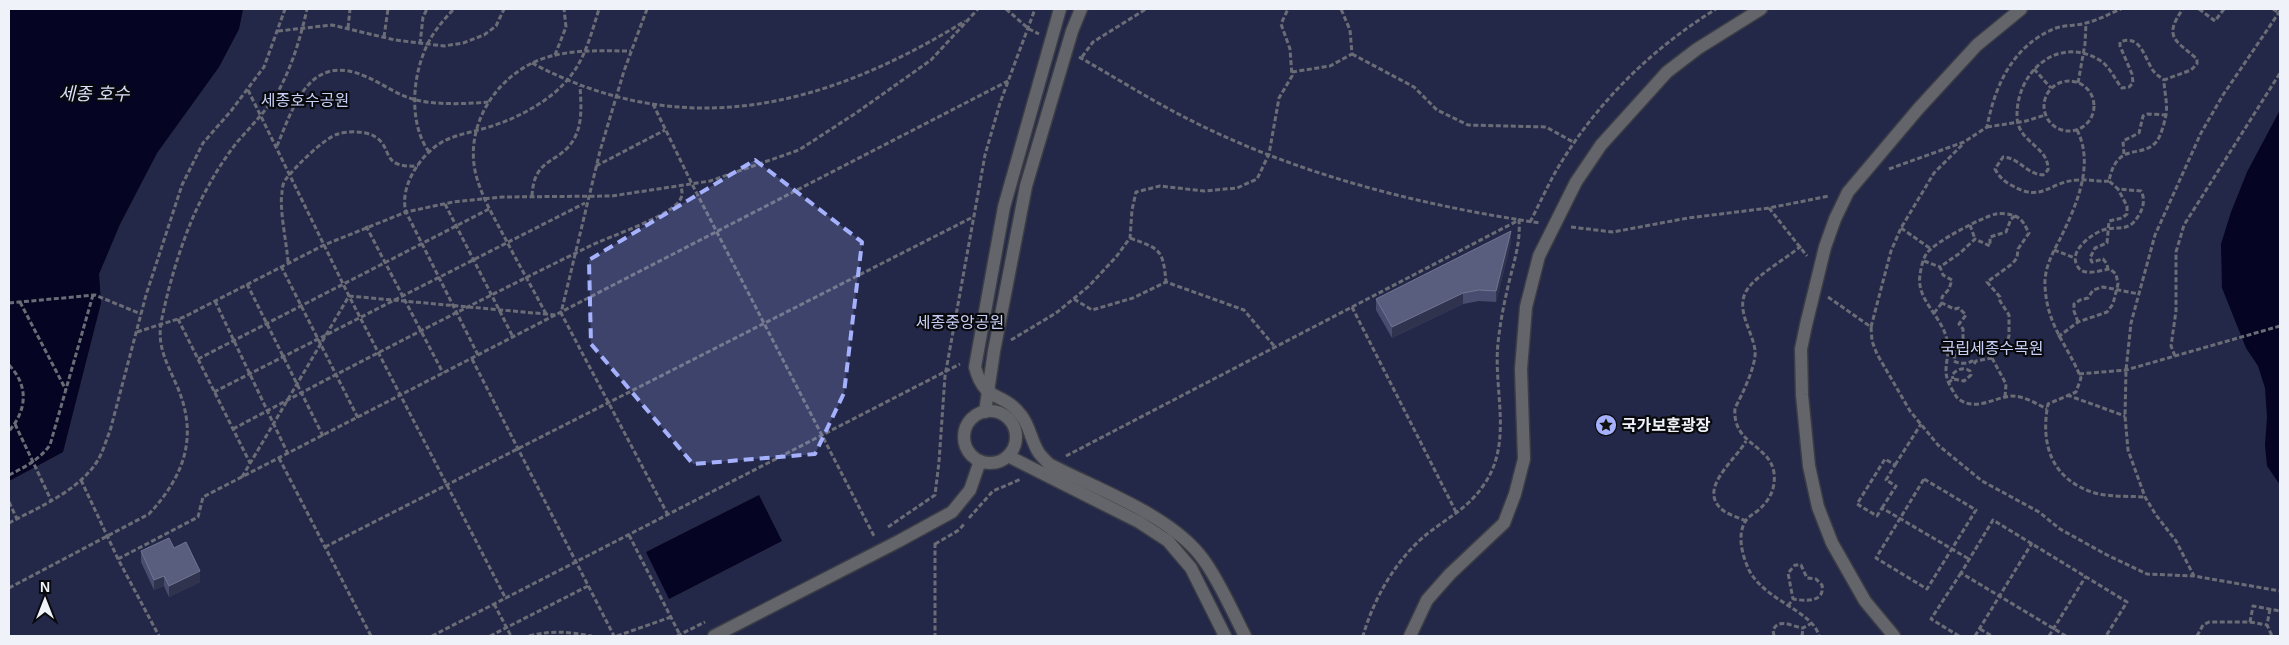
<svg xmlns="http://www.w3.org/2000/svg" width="2289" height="645" font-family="Arial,'Noto Sans KR',sans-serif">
  <rect width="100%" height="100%" fill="#1e2029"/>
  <polygon fill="#242848" points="243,9 2280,9 2280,636 9,636 9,481 63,452 101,303 99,274 120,225 157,153 219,67 239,29"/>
  <g fill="#050422">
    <polygon points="9,9 243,9 239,29 219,67 157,153 120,224 99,274 101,303 63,452 9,481"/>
    <polygon points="2280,110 2280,485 2267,466 2265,445 2267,417 2265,388 2258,366 2246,348 2222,288 2221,244 2231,212 2247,172"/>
    <polygon points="759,495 782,541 669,599 646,552"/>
  </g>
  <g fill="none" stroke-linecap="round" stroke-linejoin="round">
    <g stroke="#3b3d46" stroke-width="15">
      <g id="minor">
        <path d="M1060 9 1004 207 975 367C984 403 1003 391 1021 415 1030 426 1031 441 1039 453 1042 457 1046 461 1049 464 1098 490 1171 515 1203 559 1220 582 1232 611 1245 636"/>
        <circle cx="990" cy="437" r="26"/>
        <polyline points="985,412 994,351 1026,186 1072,31 1081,9"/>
        <polyline points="1008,456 1139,522 1168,541 1191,568 1225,636"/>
        <polyline points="714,636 899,541 952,512 970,490 980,461"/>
        <polyline points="1410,636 1427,600 1450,574 1504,523 1515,494 1524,459 1521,369 1526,307 1539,256 1576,182 1601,145 1667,72 1697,49 1761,9"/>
        <polyline points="1894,636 1865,601 1832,543 1818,507 1809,466 1802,395 1801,349 1806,325 1825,247 1835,219 1848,192 1919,108 1977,45 2021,9"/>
      </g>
    </g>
    <g stroke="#6b6d76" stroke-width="3" stroke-dasharray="5 2.5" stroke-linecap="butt">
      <polyline points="647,9 624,71 600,151 561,313 668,515"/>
      <polyline points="1006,9 1029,29 1039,34"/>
      <polyline points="2199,9 2215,21 2224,9"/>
      <polyline points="2273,9 2279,13"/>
      <polyline points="2280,11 2223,95 2201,133 2155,235 2131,323 2126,370 2125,416 2128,450 2145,497 2156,515 2176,541 2194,576 2280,591"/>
      <polyline points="348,28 350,9"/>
      <polyline points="278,31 332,25 395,40 444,46 463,43 484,35 496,26 504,9"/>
      <polyline points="384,37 388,9"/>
      <polyline points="420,44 423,17 427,9"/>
      <polyline points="1352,54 1414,87 1437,110 1468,125 1546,127 1575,143"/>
      <polyline points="555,55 566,27 564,9"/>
      <path d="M1079 57C1118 79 1157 104 1198 124 1303 176 1424 206 1540 223"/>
      <polyline points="1082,57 1093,42 1146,9"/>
      <path d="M532 63C684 144 826 107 965 21"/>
      <polyline points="2034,69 2051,88"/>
      <polyline points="1292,72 1330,66 1352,54 1350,30 1341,9"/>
      <circle cx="2069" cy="106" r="25"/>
      <polyline points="2078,83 2085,44 2086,23"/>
      <polyline points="248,90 349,296 506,599"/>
      <polyline points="653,104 692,184 874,536"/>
      <polyline points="1987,127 2026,121 2045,115"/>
      <path d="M2077 130C2095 165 2076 206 2060 239 2052 254 2044 269 2045 286 2047 326 2067 344 2081 378L2076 392 2048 404C2040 445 2052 480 2095 493 2110 497 2129 496 2145 497"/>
      <path d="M277 146C294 105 310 51 367 77 383 84 399 96 416 100 438 105 466 104 489 102"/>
      <path d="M429 152C406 120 413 64 434 33 440 24 447 16 454 9"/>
      <polyline points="2124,154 2123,141 2139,133 2143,116 2148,114 2166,115"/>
      <polyline points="596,166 665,130"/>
      <path d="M1889 169 1964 142 1987 127C1995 85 2013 45 2056 28 2065 25 2076 26 2086 23 2098 20 2109 14 2121 9"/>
      <path d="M2109 181C2098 182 2088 179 2078 180 2049 181 2043 204 2011 185 2004 181 1999 177 1995 169L2003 157C2020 158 2026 174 2043 175L2048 170C2049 146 2018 143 2017 117 2016 71 2059 34 2101 61 2110 67 2115 80 2122 88L2129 87 2133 83 2132 74 2120 46V42C2140 34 2144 56 2152 69 2155 74 2159 76 2164 80"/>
      <path d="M532 196C534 156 559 165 574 139 583 123 581 104 580 86"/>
      <polyline points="445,204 513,337"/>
      <polyline points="1769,208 1807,256"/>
      <path d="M2015 216 2011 219 2006 232 1990 237V246L1975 239 1960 253 1940 267 1943 275 1952 280 1949 289 1942 297V303L1954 309 1959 308 1966 315 1959 324 1963 329V340L1955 349 1954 361C1958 364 1968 364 1972 361L1974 364 1976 361 1992 358 2005 347 2009 336V315L2000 301V297L1987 282 2012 264 2017 258 2018 249 2029 233C2025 226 2023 219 2015 216 2010 214 2002 213 1996 214 1982 217 1935 242 1927 253 1923 258 1921 268 1920 275 1916 300 1942 316 1947 340 1951 362 1939 369 1953 391 1955 395 1957 398 1960 400 1977 411 1995 397 2012 396 2024 396 2037 404 2047 409"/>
      <path d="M1530 222C1539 205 1547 187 1556 171 1595 104 1651 49 1716 9"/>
      <polyline points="1970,225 1975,239"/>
      <polyline points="366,226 443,373"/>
      <polyline points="1571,227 1613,232 1688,218 1769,208 1829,196"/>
      <polyline points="1901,228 1931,249"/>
      <path d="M1130 238C1160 249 1163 249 1166 282"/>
      <path d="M1801 246C1787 258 1760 273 1749 287 1733 307 1752 329 1755 350 1757 364 1742 395 1735 408 1732 445 1770 444 1774 473 1776 489 1769 502 1756 512 1753 514 1750 516 1747 519 1736 533 1742 555 1749 570 1765 601 1813 611 1819 636"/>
      <polyline points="2054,250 2075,258"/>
      <polyline points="1924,261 1940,267"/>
      <path d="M288 262C287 245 279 208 282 193 282 189 283 182 286 179 295 167 324 138 338 134 347 131 363 131 372 135 396 147 377 168 418 166"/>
      <polyline points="281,266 358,418"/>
      <polyline points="2108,270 2107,264 2103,259 2092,262 2090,258 2095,248 2107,243 2109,221 2122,218 2127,214 2127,206 2118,189"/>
      <polyline points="247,284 323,436"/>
      <polyline points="1828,297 1871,327 1872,341 1877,354 1910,411 1938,445 1982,481 2039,512 2060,529 2107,555 2147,574 2193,576"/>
      <polyline points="1074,299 1092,310 1133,298 1166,282 1244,310 1275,347"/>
      <polyline points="215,301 288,454"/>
      <polyline points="20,302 66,390"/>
      <polyline points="9,303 95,295 141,314"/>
      <polyline points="1352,307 1457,514"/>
      <polyline points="1934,313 1942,303"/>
      <path d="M546 314C533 289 519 265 506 240 495 219 482 198 476 175 463 124 499 71 548 57 575 49 603 51 631 51"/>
      <polyline points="178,319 250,463"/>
      <polyline points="2078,322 2074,311 2074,304 2080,300 2088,298 2093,290 2103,287 2139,294"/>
      <polyline points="1871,327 1891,251 1901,228 1934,173 1962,145"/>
      <polyline points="137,332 184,317 324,245 406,212 453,202 503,197 612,196 710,181 799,150 856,113 931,60 978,9"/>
      <path d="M2058 337 2078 322 2107 312 2113 304 2118 284 2116 274 2110 269C2103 270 2094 273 2087 272 2082 272 2078 269 2076 263 2071 249 2092 234 2103 230 2114 226 2124 231 2133 223 2141 214 2147 202 2141 191L2118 189 2109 181C2117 140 2142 160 2157 141 2160 137 2164 125 2165 119 2169 107 2164 92 2164 80L2191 70 2197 64V59C2175 40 2163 37 2183 9"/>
      <polyline points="1011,340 1056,313 1089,286 1116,257 1130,238 1132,210 1136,192 1160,186 1204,191 1237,188 1257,179 1269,154 1279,98 1292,76 1290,49 1281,24 1288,9"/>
      <path d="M478 355 406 212C399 187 420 155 442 142 457 134 473 132 489 127 512 120 534 109 553 94 583 69 588 44 599 9"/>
      <polyline points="2175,356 2171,346 2176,311 2176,252 2184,225 2280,73"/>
      <polyline points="1992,358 2006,384 2005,397"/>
      <polyline points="198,359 489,209"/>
      <polyline points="472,359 614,636"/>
      <path d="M9 365C29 386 27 410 9 431"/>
      <polyline points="2079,374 2126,370 2280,326"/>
      <path d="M1948 383 1953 379 1964 381 1971 375 1970 371C1964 366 1956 370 1952 375L1953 379"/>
      <polyline points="214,392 585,203"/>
      <polyline points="2067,395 2125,416"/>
      <polyline points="15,424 51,500"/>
      <path d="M233 429C351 366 470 305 590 246 608 237 671 216 680 200 683 195 682 191 681 186"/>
      <path d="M1066 456 1519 220C1521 245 1512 267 1507 291 1503 308 1500 325 1498 343 1493 391 1514 443 1483 486 1465 512 1442 520 1420 540 1393 565 1373 601 1363 636"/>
      <polyline points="279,458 371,636"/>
      <polyline points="1895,465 1921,424"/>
      <path d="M9 475C25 467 39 460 50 445L93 295"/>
      <polyline points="242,477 349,296 556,315"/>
      <polygon points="1924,479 1976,510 1927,589 1876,558"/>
      <polyline points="81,480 118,559 159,636"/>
      <polyline points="9,502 17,519"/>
      <polyline points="1882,508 1896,486 1886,480 1895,465 1885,459 1857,504 1877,516 1882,508 1969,559"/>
      <polyline points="969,518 993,491 1021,479"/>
      <path d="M1746 521C1739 518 1730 515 1724 511 1695 490 1736 460 1746 441"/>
      <path d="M9 523C39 507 79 491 98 460 103 452 106 440 110 431L146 295 182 185 203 143 231 111 264 67 285 9"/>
      <polyline points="888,527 935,495 939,462 945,376 985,155 1000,103 1035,9"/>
      <polyline points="629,535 680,635"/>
      <polyline points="935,543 935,636"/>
      <polyline points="935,544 959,530 965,523"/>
      <polyline points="325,547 973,217"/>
      <polyline points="118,559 198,517 203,497 1008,81"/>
      <path d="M9 588 149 514C184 476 199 437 177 386 166 361 156 345 162 318 171 275 187 223 209 185 217 170 227 155 238 141 253 124 269 108 280 88 293 63 301 36 307 9"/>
      <polyline points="494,604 511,636"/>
      <path d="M1788 606 1793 599C1805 601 1825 603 1822 585L1816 579 1807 578 1801 565H1795L1788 573 1793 599"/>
      <polyline points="2270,609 2267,625 2272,636"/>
      <polyline points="2250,622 2267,625"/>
      <polyline points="1980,629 1992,636"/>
      <polyline points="432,636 960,364"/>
      <polyline points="490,636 588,586"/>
      <path d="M529 636C553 630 568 632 592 636"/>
      <polyline points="617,636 671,617"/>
      <polyline points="677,636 705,622"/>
      <path d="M1774 636 1773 630C1780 617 1792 627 1803 628L1812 623"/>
      <polyline points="1802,636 1803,628"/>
      <polyline points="1959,636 1931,619 1961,573"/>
      <polyline points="1975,636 2032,543"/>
      <polyline points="2049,636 2086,576"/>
      <polyline points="2066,636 1961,573 1993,520 2127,602 2106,636"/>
      <polyline points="2197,636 2203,625 2209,622 2250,622 2253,606 2280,611"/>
    </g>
    <use href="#minor" stroke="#63656a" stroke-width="12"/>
  </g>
  <g fill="#484c6f">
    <polygon points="1511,242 1496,302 1479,301 1463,304 1392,338 1376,310 1376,299"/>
    <polygon points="174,548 200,582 169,597 164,586 154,590 141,562 141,551"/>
  </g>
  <g fill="#2f334d">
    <polygon points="1511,231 1511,242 1496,302 1496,291"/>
    <polygon points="1463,293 1463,304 1392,338 1392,327"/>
    <polygon points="200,571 200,582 169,597 169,586"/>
    <polygon points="164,576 164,586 154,590 154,580"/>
  </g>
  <g fill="#5a5e7e" stroke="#717591">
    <polygon points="1511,231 1496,291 1479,290 1463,293 1392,327 1376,299"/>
    <polygon points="169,538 174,548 186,542 200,571 169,586 164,576 154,580 141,551"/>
  </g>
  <path fill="#a5b1fc" fill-opacity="0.2" stroke="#a5b1fc" stroke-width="4" stroke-dasharray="10 6" stroke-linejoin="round" d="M755 160 862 242 844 393 815 454 693 464 591 344 589 260Z"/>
  <defs>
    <g id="sight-disc" transform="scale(1.125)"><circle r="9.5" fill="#a5b1fc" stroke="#090a0e"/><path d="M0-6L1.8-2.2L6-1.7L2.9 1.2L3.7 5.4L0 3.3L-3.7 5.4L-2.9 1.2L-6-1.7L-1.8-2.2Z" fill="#111"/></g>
  </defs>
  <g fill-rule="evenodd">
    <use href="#sight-disc" x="1606" y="425"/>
  </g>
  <g text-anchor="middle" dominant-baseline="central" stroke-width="4.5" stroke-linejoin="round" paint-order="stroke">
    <g font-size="16" fill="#c8d0f8" stroke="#090a0e">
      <text x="305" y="100">세종호수공원</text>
      <text x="960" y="322">세종중앙공원</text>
      <text x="1992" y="348">국립세종수목원</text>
    </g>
    <g font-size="16" font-weight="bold" fill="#f0f2f9" stroke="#090a0e" text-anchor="start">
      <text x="1622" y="425">국가보훈광장</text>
    </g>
    <g font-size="18" font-style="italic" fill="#dadffa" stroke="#090a0e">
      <text x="94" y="94">세종 호수</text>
    </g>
  </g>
  <rect width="2289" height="645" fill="none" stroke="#f0f2f9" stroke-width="20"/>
  <g transform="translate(45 600)" stroke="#090a0e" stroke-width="4" paint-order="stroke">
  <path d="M0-4L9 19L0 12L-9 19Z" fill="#f0f2f9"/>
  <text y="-8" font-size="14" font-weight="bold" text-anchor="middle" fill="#f0f2f9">N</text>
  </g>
</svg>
